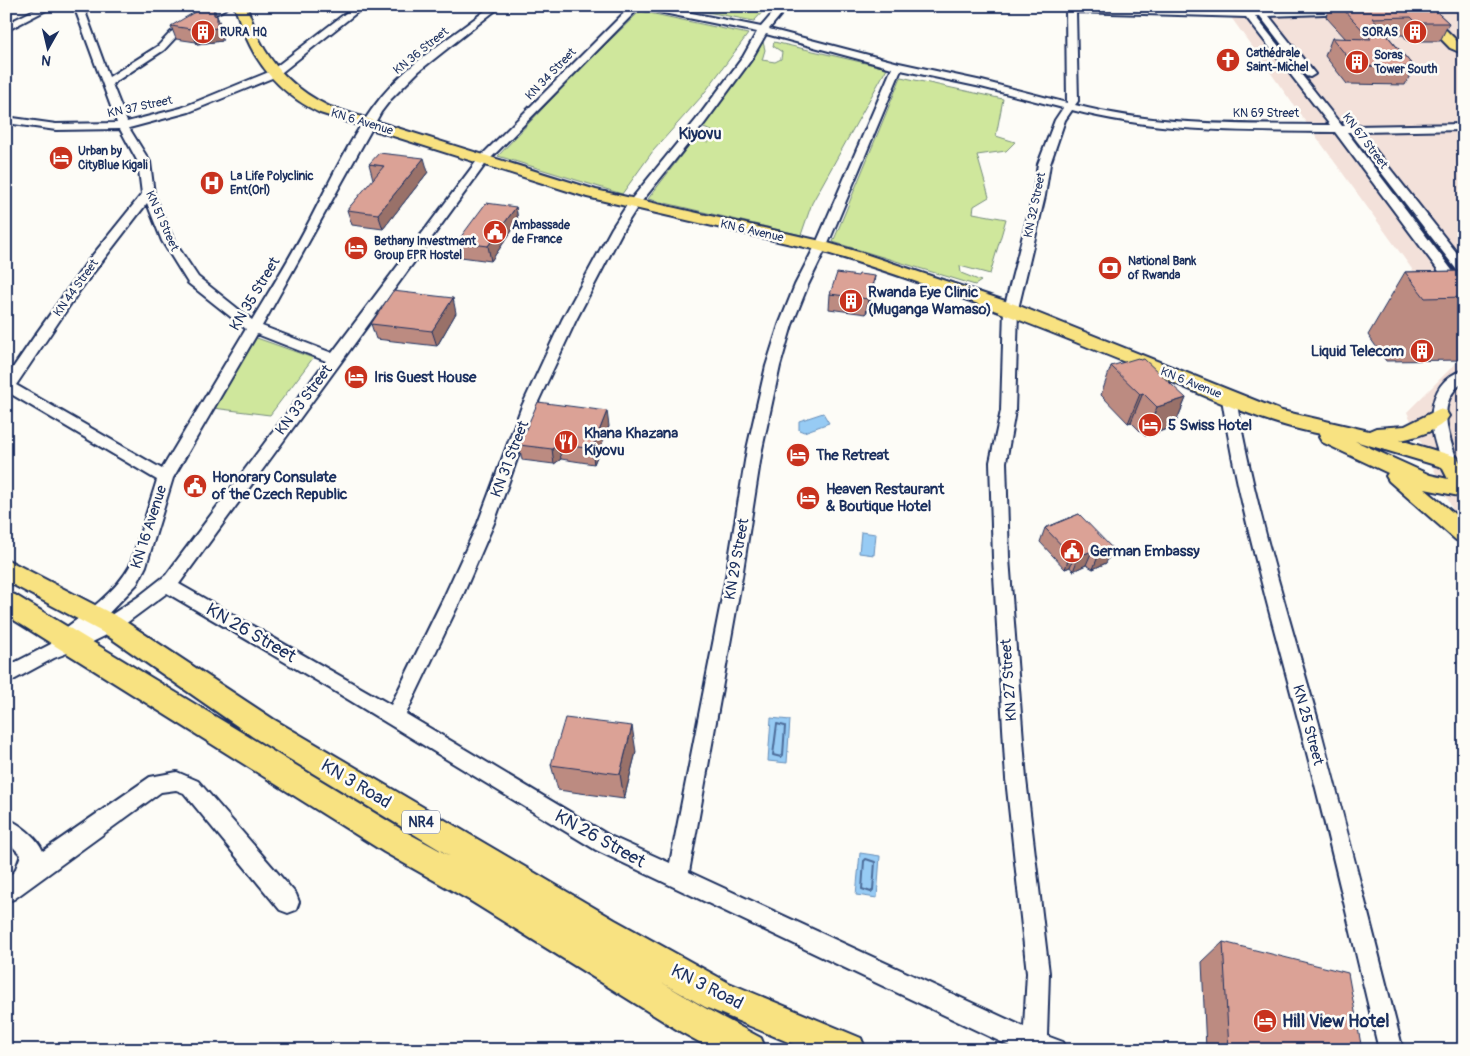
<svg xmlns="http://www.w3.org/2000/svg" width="1470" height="1056" font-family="Pangolin,sans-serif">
  <rect width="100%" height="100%" fill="#fdfcf7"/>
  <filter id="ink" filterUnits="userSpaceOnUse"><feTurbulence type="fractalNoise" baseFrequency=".02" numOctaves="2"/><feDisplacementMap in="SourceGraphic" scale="10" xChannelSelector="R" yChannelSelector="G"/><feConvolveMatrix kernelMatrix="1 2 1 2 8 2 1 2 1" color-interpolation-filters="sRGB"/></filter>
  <g filter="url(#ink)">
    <g fill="#f3e1da">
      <polygon points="1223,6 1464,6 1464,341 1310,128"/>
      <polygon points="1464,355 1464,534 1407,412"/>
    </g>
    <g fill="#cfe79c" stroke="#758b7d">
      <polygon points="676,6 768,6 754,21"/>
      <polygon points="640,11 748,34 702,96 653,151 622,194 498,156 576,73"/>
      <polygon points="763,42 765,50 762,60 775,62 781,59 782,52 773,46 774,42 887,68 812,203 801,235 648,199 693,140 709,142 714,132 701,127"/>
      <polygon points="901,77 1003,99 996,136 1015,142 1006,151 977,155 989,197 974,206 973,213 1006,219 990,274 960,266 961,273 981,281 975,285 833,242"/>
      <polygon points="254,337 313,358 270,415 213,408"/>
    </g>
    <g fill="#97cbf4" stroke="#658db8">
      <polygon points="823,413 829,423 804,432 799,430 799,421"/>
      <polygon points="861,532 876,534 874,555 859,553"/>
      <polygon points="771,718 790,720 787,763 768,761"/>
      <polygon points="860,853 880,856 877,898 856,895"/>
    </g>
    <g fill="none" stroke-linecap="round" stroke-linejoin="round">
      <g stroke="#4d6d9a" stroke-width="2">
        <polygon points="777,724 785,726 783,755 781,757 773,755"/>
        <polygon points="866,859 875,862 873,890 871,892 862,889 864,861"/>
      </g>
      <g stroke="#1b2f5e" stroke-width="4">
        <g id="minor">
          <polygon points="42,6 54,6 6,31 6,24"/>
          <path d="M74 6H83L109 77 158 46 171 32 219 6H230L177 36 164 50 112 84 127 122 181 108 269 72 355 6H365L277 76 189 112 129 128 150 162 154 194 174 241 198 277 252 320C272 287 293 253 311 218 332 177 353 132 382 96 412 60 455 35 491 6H501L419 71 391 99 381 112 262 326 332 353 479 158 631 6H657L761 27 779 6H788L769 29 899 63 982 81 1067 103 1066 10 1060 6 1241 11 1238 6H1247L1251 11H1255L1253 6H1261L1265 11 1354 8 1356 10 1351 13 1269 16 1315 74 1310 77 1306 76 1260 16H1255L1342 126H1345L1343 123 1348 120 1352 121 1356 126 1464 124V130L1361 132 1464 262V275L1460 274 1350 132H1347L1464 286V299L1459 298 1335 132C1247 131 1158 133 1072 110L1065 120 1050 164 1045 196 1018 309 1015 411 1006 462 1009 558 1026 779 1049 973 1047 1036 1063 1042 1067 1050H1018L596 850 331 689 167 593 117 630 78 649 54 658 6 684V667L51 644 53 637C79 618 114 595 130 566L157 480 6 391V378L36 334 88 261 142 194 138 162 120 129 56 130 6 123V117L56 124 117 123ZM639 8 757 32 743 57 696 120 629 202 612 228 562 320 522 406 478 523 444 597 391 705 179 584 487 162ZM1076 12 1246 17 1330 125C1245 124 1159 127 1075 105L1078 101ZM766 34 892 68 815 246 795 285 779 325 766 366 747 449 726 577 670 863 610 836 406 714 462 597 494 523 536 406 576 320 624 228 638 206 704 124 751 60ZM901 70 981 87 1063 108 1055 120 1038 164 1033 196 1004 309 1001 411 990 462 993 558 1006 779 1027 973 1024 1027 689 872 742 577 762 449 780 366 792 325 808 285 827 246ZM147 203 162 241 188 283 246 329 162 469 16 385 80 290ZM257 334 326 361 166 575 138 597 99 623 137 584 146 566 173 478Z"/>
          <path d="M1464 370V382C1435 400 1448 436 1458 462L1455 466 1450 467 1445 466C1427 436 1422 382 1464 370Z"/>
          <path d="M1229 394 1234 396 1236 399C1255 510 1289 616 1319 724 1348 833 1375 941 1403 1050H1379C1353 941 1328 831 1299 723 1271 615 1239 509 1222 399L1224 396Z"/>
          <path d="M177 772 198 781 296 894 299 902 296 910 288 913 280 910 184 793 176 790 161 792 14 899 6 902V878L15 871 21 855 6 840V818C20 824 37 837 43 851L150 777Z"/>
        </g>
      </g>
      <g stroke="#1b2f5e" stroke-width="4">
        <g id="major">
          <path d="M234 6H246C251 17 254 28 259 39 274 70 299 92 330 107L596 190 821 241 862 253 1017 305 1282 411 1369 431 1376 428 1405 426 1439 409 1446 411 1449 416C1440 431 1416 437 1400 440L1457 457 1464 469V497L1425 489 1464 522V542L1456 540 1389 481 1386 476 1388 473 1322 442 1319 437 1321 434C1255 422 1192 389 1130 364 1027 322 924 281 817 250L587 197 320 113C287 97 262 73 247 39 242 29 239 17 234 6ZM1355 441 1442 467 1448 479 1430 475Z"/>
          <polygon points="1409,6 1422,6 1458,42 1464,45 1464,54 1450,48"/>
        </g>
      </g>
      <g stroke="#1b2f5e" stroke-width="4">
        <polygon id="highway" points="6,559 120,618 273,719 615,920 729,983 861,1038 866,1050 807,1050 705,1007 661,982 705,1008 761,1038 766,1050 714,1050 681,1032 469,900 384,852 6,615 6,592 15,595 406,832 450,856 253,737 102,632 6,581"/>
      </g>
      <use href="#minor" fill="#fdfcf7" fill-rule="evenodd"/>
      <use href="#major" fill="#f8e281" fill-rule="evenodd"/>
      <use href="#highway" fill="#f8e281" fill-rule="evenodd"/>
    </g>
    <g fill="#bc8b81" stroke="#1b2f5e">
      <polygon points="213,6 222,29 222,41 197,44 196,42 176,39 171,26"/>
      <polygon points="1330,6 1430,6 1449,23 1440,41 1408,41 1403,35 1387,35 1414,67 1405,85 1347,84 1325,56 1332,38 1346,39 1326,17"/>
      <polygon points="369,164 428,172 383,229 352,225 347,210 374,179 373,179"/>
      <polygon points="516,207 518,222 491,261 461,257 457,242"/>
      <polygon points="1464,271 1464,360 1386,361 1368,335 1405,272"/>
      <polygon points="873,290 866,314 829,309 830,294"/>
      <polygon points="456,313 437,346 376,339 371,324"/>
      <polygon points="1111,366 1186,398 1174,427 1145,436 1131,422 1128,423 1101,395"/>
      <polygon points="609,426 594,464 561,459 554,464 522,460 519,445"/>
      <polygon points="1079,514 1106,563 1093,569 1086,565 1073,571 1070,567 1065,569 1040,542 1045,528"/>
      <polygon points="636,752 624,799 558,790 551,765"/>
      <polygon points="1223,942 1362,1050 1206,1050 1202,962"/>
    </g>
    <g fill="#997169" stroke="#1b2f5e">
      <polygon points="213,6 222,29 222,41 197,44 192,31 214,15"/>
      <polygon points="424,158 428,172 383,229 378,214"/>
      <polygon points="516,207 518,222 491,261 488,246"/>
      <polygon points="875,276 873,290 866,314 868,299"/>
      <polygon points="453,298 456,313 437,346 432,331"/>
      <polygon points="1143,393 1131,422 1128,423 1140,394"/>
      <polygon points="1186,398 1174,427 1145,436 1157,407"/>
      <polygon points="607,411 609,426 594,464 592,449"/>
      <polygon points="558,444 561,459 554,464 552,449"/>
      <polygon points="1113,549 1106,563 1093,569 1099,554"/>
      <polygon points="1092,551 1086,565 1073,571 1079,556"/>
      <polygon points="1076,552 1070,567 1065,569 1070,554"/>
      <polygon points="632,726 636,752 624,799 620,774"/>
    </g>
    <g fill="#dba296" stroke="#1b2f5e">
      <polygon points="205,6 213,6 214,15 217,16 217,28 192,31 191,29 171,26"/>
      <polygon points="1340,6 1430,6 1449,23 1417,23 1411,17 1372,18 1414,67 1355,66 1332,38 1371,39"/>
      <polygon points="379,153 424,158 378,214 347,210 384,166 369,164"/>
      <polygon points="486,203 516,207 488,246 457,242"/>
      <polygon points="1464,271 1464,297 1425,298 1405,272"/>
      <polygon points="837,273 858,276 859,274 875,276 868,299 830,294"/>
      <polygon points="393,291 453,298 432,331 371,324"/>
      <polygon points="1138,358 1140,360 1144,359 1186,398 1157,407 1143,393 1140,394 1111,366"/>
      <polygon points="538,402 607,411 592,449 558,444 552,449 519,445"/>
      <polygon points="1079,514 1113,549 1099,554 1092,551 1079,556 1076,552 1070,554 1045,528"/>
      <polygon points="565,718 632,726 620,774 551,765"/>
      <polygon points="1223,942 1348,973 1362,1050 1229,1050"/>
    </g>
  </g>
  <defs>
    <g id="building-disc" transform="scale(1.25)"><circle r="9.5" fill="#c8321e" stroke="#fdfcf7"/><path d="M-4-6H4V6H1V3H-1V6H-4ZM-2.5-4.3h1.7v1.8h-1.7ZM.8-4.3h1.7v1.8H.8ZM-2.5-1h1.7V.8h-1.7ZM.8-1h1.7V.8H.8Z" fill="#fff"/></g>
    <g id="church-disc" transform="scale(1.25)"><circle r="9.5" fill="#c8321e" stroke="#fdfcf7"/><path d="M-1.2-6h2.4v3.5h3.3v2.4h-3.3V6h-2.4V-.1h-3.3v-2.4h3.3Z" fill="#fff"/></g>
    <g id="hotel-disc" transform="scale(1.25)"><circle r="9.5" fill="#c8321e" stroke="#fdfcf7"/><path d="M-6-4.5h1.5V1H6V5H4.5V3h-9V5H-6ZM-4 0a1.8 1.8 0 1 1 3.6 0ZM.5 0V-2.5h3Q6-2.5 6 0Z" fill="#fff"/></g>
    <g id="hospital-disc" transform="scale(1.25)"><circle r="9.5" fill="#c8321e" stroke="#fdfcf7"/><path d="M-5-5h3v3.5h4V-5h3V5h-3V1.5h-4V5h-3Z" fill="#fff"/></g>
    <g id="civic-disc" transform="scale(1.25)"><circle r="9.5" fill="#c8321e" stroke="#fdfcf7"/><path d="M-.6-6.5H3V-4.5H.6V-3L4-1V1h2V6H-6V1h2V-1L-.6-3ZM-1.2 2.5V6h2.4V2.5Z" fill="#fff"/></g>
    <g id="bank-disc" transform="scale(1.25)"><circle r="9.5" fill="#c8321e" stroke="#fdfcf7"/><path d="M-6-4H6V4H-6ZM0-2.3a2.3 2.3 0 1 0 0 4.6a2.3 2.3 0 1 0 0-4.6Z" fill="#fff"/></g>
    <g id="restaurant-disc" transform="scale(1.25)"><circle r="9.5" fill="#c8321e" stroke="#fdfcf7"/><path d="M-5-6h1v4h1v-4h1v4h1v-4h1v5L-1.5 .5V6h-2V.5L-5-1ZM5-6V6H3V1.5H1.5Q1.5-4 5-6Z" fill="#fff"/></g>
  </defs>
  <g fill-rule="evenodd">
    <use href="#building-disc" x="203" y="32"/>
    <use href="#building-disc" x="1415" y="32"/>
    <use href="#church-disc" x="1228" y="60"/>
    <use href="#building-disc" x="1357" y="62"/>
    <use href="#hotel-disc" x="61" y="158"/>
    <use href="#hospital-disc" x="212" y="183"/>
    <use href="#civic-disc" x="495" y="232"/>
    <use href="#hotel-disc" x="356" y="248"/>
    <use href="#bank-disc" x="1110" y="268"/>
    <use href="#building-disc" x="851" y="301"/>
    <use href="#building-disc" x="1422" y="351"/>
    <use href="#hotel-disc" x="356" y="377"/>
    <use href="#hotel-disc" x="1150" y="425"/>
    <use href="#restaurant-disc" x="566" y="442"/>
    <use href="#hotel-disc" x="798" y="455"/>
    <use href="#civic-disc" x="195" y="486"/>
    <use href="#hotel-disc" x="808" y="498"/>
    <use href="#civic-disc" x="1072" y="551"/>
    <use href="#hotel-disc" x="1265" y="1021"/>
  </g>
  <g text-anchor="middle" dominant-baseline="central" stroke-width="5" stroke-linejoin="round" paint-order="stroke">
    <g font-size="12" font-weight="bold" fill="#1b2f5e" stroke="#fdfcf7" text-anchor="start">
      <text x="220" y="32">RURA HQ</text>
      <text x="1398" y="32" text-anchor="end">SORAS</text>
      <text x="1246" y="53">Cathédrale<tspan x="1246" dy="14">Saint-Michel</tspan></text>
      <text x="1374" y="55">Soras<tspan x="1374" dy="14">Tower South</tspan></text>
      <text x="78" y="151">Urban by<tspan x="78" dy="14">CityBlue Kigali</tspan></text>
      <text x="230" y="176">La Life Polyclinic<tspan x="230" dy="14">Ent(Orl)</tspan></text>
      <text x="512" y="225">Ambassade<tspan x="512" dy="14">de France</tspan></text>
      <text x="374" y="241">Bethany Investment<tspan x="374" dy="14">Group EPR Hostel</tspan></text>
      <text x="1128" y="261">National Bank<tspan x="1128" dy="14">of Rwanda</tspan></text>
    </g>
    <g font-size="12" fill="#1b2f5e" stroke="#fdfcf7">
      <text transform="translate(421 51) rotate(-39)">KN 36 Street</text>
      <text transform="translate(551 74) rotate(-46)">KN 34 Street</text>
      <text transform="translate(140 107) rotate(-12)">KN 37 Street</text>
      <text x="1266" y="113">KN 69 Street</text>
      <text transform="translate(362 122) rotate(17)">KN 6 Avenue</text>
      <text transform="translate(1365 141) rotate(53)">KN 67 Street</text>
      <text transform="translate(1035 205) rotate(-78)">KN 32 Street</text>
      <text transform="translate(162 221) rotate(66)">KN 51 Street</text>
      <text transform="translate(752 231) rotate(13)">KN 6 Avenue</text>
      <text transform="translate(76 288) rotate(-54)">KN 44 Street</text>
      <text transform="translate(1191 383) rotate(22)">KN 6 Avenue</text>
    </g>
    <rect fill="#fdfcf7" stroke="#5f6c8c" stroke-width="1" x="402" y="810.5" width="38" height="23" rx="4"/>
    <g font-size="14" font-weight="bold" fill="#1b2f5e">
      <text x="421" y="822">NR4</text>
    </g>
    <g font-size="15" font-weight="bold" fill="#1b2f5e" stroke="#fdfcf7" text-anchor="start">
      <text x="868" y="292">Rwanda Eye Clinic<tspan x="868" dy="17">(Muganga Wamaso)</tspan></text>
      <text x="1404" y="351" text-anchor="end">Liquid Telecom</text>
      <text x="374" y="377">Iris Guest House</text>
      <text x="1168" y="425">5 Swiss Hotel</text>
      <text x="584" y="433">Khana Khazana<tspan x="584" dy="17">Kiyovu</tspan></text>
      <text x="816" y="455">The Retreat</text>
      <text x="212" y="477">Honorary Consulate<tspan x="212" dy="17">of the Czech Republic</tspan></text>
      <text x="826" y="489">Heaven Restaurant<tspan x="826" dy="17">&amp; Boutique Hotel</tspan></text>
      <text x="1090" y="551">German Embassy</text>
    </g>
    <g font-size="15" fill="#1b2f5e" stroke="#fdfcf7">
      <text transform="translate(255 294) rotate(-59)">KN 35 Street</text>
      <text transform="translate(304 400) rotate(-53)">KN 33 Street</text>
      <text transform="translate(510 459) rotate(-69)">KN 31 Street</text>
      <text transform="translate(149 527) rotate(-72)">KN 16 Avenue</text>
      <text transform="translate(737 559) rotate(-80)">KN 29 Street</text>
      <text transform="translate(1009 680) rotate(-94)">KN 27 Street</text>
      <text transform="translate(1308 725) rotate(75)">KN 25 Street</text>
    </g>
    <g font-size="16" font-weight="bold" fill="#1b2f5e" stroke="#fdfcf7">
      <text x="700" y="134">Kiyovu</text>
    </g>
    <g font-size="18" fill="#1b2f5e" stroke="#fdfcf7">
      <text transform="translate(251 633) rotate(30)">KN 26 Street</text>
      <text transform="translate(356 784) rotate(31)">KN 3 Road</text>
      <text transform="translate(600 839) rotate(29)">KN 26 Street</text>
      <text transform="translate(707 987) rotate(27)">KN 3 Road</text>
    </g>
    <g font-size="18" font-weight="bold" fill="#1b2f5e" stroke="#fdfcf7" text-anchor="start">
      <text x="1282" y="1021">Hill View Hotel</text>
    </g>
  </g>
  <rect width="1470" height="1056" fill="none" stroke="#fdfcf7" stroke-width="25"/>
  <rect x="12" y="12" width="1445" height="1031" fill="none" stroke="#1b2f5e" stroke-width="2" filter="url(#ink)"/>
  <g transform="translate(48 48) rotate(188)" stroke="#fdfcf7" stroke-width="4" paint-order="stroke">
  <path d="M0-4L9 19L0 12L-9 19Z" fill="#1b2f5e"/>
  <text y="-8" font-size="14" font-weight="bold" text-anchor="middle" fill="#1b2f5e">N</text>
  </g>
</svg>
